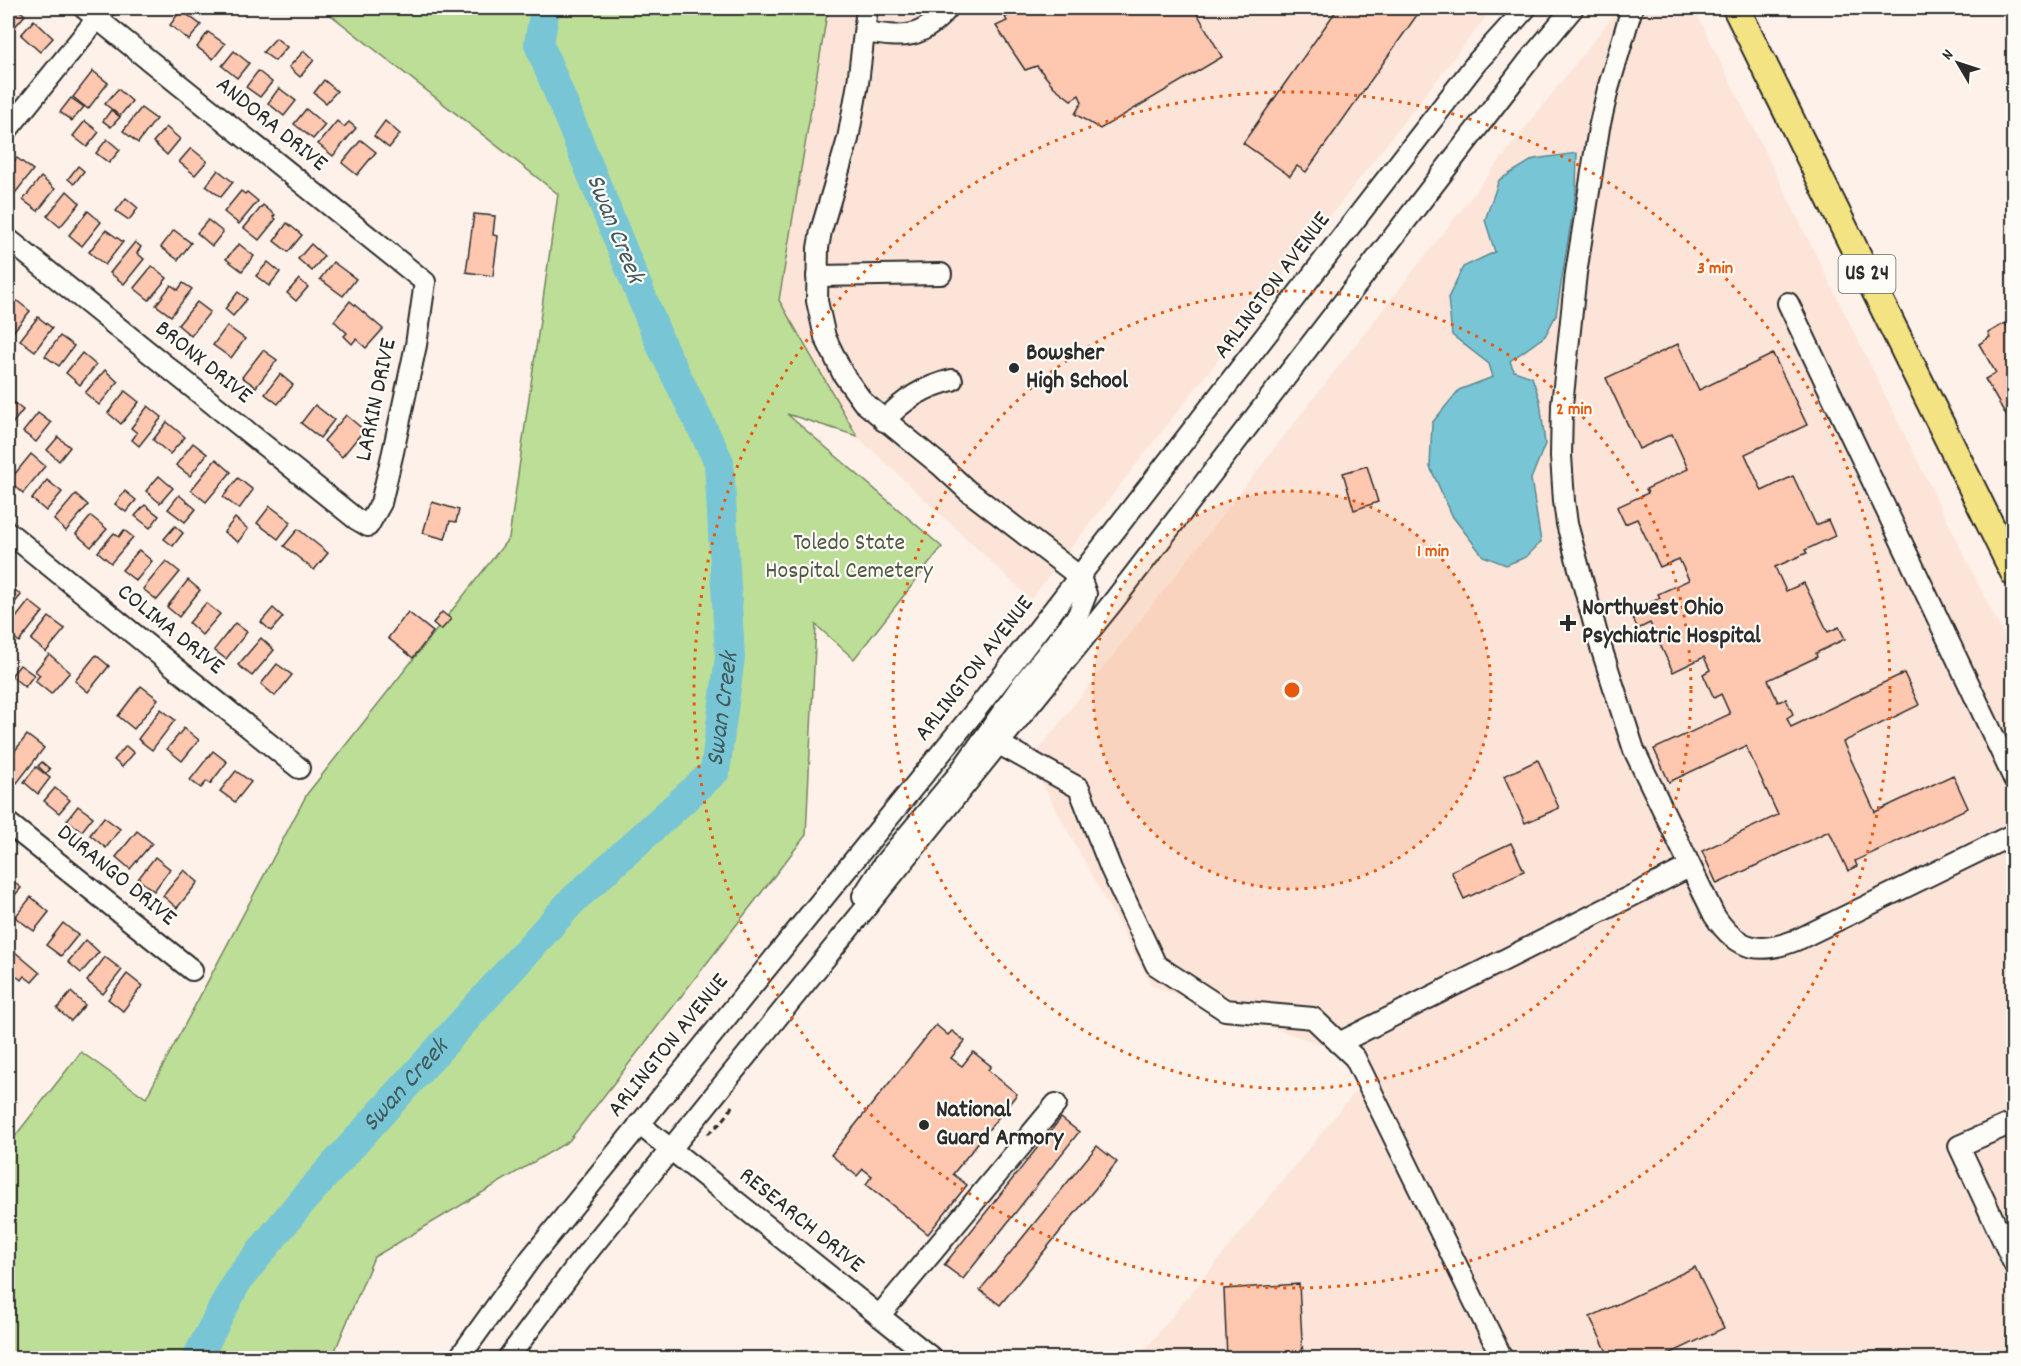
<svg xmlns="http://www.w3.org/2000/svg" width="2021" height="1366" font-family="Dekko,sans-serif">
  <rect width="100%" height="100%" fill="#fdf1e9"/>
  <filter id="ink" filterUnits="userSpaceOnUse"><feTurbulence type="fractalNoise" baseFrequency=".0167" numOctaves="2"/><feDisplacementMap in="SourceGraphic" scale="12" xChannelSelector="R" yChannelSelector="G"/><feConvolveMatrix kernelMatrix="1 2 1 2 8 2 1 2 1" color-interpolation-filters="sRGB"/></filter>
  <g filter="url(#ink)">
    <g fill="#fde4d8">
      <polygon points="828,8 1495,8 1488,14 1031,599 857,436 779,300"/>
      <polygon points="1619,8 1694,8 2013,654 2013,1358 1138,1358 1364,1081 1345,1053 1152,986 1030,761"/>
    </g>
    <polygon fill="#bdde97" stroke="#748461" stroke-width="1.5" points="322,8 828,8 779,300 857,436 787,414 942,547 854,659 816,625 806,835 569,1141 374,1257 332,1358 8,1358 8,1145 81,1052 146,1098 307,794 509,538 558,194"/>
    <polygon fill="#78c6d5" stroke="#598891" stroke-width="1.5" points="1577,153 1576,191 1556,315 1545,336 1510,361 1514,371 1532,377 1540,401 1545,444 1531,479 1541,542 1526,557 1506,565 1483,556 1453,517 1430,467 1432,423 1459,390 1493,377 1489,364 1452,335 1448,298 1463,267 1495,252 1485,220 1499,180 1534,159"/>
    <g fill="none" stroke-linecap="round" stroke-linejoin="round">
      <path stroke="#78c6d5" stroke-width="30" id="s1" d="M197 1358 237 1281 301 1202 571 902 715 771 730 657 719 462 661 345 539 44 545 8"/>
    </g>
    <g fill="#fec7b0" stroke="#2b2b2b" stroke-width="1.5">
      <polygon points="8,8 16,8 25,15 13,29 8,25"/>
      <polygon points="1007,8 1194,8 1222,57 1100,129 1075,114 1082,102 1079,95 1071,100 1054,87 1037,66 1025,70 996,26 1007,21 1005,17 1010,15"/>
      <polygon points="1338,8 1422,8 1306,172 1297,166 1290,176 1243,143"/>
      <polygon points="181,10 201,25 189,40 170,25"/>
      <polygon points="34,20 53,38 40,52 21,35"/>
      <polygon points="208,32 225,44 213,59 197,47"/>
      <polygon points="276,38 287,47 275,61 263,52"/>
      <polygon points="234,51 249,63 237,78 222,66"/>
      <polygon points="304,51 314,60 300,77 289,67"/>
      <polygon points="93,71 108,83 88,109 73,97"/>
      <polygon points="258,71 272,82 260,97 246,87"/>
      <polygon points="324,80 337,91 326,103 314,93"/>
      <polygon points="279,88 296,101 284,116 268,103"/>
      <polygon points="118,89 132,101 120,116 105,104"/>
      <polygon points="71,98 84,107 72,121 60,112"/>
      <polygon points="141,108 156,119 138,143 123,131"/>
      <polygon points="306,109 325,125 313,139 294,124"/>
      <polygon points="111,110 120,117 111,127 103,121"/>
      <polygon points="85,121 99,132 87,147 73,136"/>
      <polygon points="337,121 344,127 349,122 356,128 333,156 318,144"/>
      <polygon points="385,121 400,134 389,148 374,136"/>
      <polygon points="166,127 180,139 167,155 153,142"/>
      <polygon points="107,139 120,150 109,163 96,153"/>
      <polygon points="361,140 376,152 357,175 342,163"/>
      <polygon points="191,148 207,161 195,175 179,162"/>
      <polygon points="17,158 33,170 16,192 8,186 8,169"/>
      <polygon points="78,166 84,171 74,184 68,179"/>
      <polygon points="218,170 233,182 221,197 206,186"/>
      <polygon points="41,177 55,189 38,211 23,200"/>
      <polygon points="67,191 80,203 60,227 47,216"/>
      <polygon points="241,191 245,194 247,192 258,201 239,224 224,212"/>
      <polygon points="126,198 138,208 129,220 116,211"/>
      <polygon points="263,205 275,215 273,217 276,219 259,240 244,228"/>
      <polygon points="88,211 101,222 82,246 69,235"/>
      <polygon points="474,214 495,216 493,235 498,236 493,276 466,272"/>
      <polygon points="208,220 223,232 212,246 197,233"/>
      <polygon points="287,223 302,235 288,252 274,241"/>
      <polygon points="106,230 123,242 105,265 89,252"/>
      <polygon points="174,230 191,243 178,260 161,247"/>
      <polygon points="135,242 141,247 137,253 144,259 124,284 110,273"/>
      <polygon points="239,244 254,256 242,271 226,259"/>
      <polygon points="311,244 324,256 312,271 298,259"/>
      <polygon points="268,262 280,272 269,286 256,276"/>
      <polygon points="333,262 356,279 343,296 320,279"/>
      <polygon points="152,266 167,278 149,300 134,288"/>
      <polygon points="299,279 308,287 296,301 287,293"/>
      <polygon points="183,283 192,289 171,316 156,305 171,285 178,290"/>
      <polygon points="238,292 247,299 233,316 225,309"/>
      <polygon points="16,300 30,311 8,338 8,310"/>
      <polygon points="350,301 383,329 366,348 356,339 352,344 344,336 347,333 334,321"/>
      <polygon points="197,302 210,312 191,336 178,325"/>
      <polygon points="38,317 52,328 35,351 20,340"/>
      <polygon points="2005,323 2009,330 2014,327 2014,429 1985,379 1996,373 1979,344 1990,337 1988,333"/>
      <polygon points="227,326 245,339 231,358 213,345"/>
      <polygon points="60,336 74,346 59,366 45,356"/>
      <polygon points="1678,344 1699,390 1773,354 1807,425 1745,454 1762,491 1793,476 1816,525 1828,520 1835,536 1805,550 1807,553 1775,567 1786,591 1804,583 1828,632 1839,627 1845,639 1816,653 1817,657 1768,680 1778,702 1786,699 1793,714 1787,718 1791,727 1904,673 1919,705 1843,742 1875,812 1953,775 1968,808 1855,861 1857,866 1848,871 1829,831 1717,884 1702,851 1778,815 1746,746 1669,782 1654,749 1730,714 1721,694 1714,698 1703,674 1710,670 1704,657 1673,672 1650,623 1638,629 1630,612 1660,598 1658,594 1689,580 1679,559 1660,567 1637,519 1625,524 1617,507 1648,493 1646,489 1688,469 1672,434 1639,449 1606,378"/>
      <polygon points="263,350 277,360 256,387 242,377"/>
      <polygon points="82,353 96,365 80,385 66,373"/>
      <polygon points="105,370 118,382 99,405 85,393"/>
      <polygon points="280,374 293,385 278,404 265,394"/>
      <polygon points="125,391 139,402 121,424 108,413"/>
      <polygon points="13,402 23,410 12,424 8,421 8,409"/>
      <polygon points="315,405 334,420 320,438 301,423"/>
      <polygon points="148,406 162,417 139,446 132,440 137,433 131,428"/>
      <polygon points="38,413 51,423 36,442 23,432"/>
      <polygon points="346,415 364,430 342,457 324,441"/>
      <polygon points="167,422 185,437 170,454 153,440"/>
      <polygon points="58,437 70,447 59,461 47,450"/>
      <polygon points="193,443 207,454 190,476 176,465"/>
      <polygon points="31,454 45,466 23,493 9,481"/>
      <polygon points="216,459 231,472 206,502 191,490"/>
      <polygon points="1367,466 1378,502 1354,510 1343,473"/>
      <polygon points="159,476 173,488 160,503 146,491"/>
      <polygon points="238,478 253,490 239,509 223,497"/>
      <polygon points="47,480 62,492 46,511 32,499"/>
      <polygon points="125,491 136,500 126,512 115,504"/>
      <polygon points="76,494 88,505 66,531 54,520"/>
      <polygon points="179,495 196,509 185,522 168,509"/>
      <polygon points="432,502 459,510 456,522 450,521 445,539 423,533"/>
      <polygon points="145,505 159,516 150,528 135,516"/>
      <polygon points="270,506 291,522 278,539 257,523"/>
      <polygon points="91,516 107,529 91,547 76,534"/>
      <polygon points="235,518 248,529 238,542 224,532"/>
      <polygon points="175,526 183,533 173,546 164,539"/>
      <polygon points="298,529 328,553 314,570 284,546"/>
      <polygon points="124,530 133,537 111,563 98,552 114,533 119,537"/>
      <polygon points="139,550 152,561 136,581 122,570"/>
      <polygon points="166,561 180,572 157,600 143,589"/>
      <polygon points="188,580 200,590 179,617 167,607"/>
      <polygon points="8,584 21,595 8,611"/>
      <polygon points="29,601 43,612 19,642 8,632 8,628"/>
      <polygon points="206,603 220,614 202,635 189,623"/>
      <polygon points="273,608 283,617 271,631 261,622"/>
      <polygon points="408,612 433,632 413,658 388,638"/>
      <polygon points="442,612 451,619 441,630 433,623"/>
      <polygon points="49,617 65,629 46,652 31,640"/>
      <polygon points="235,623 247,632 226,659 214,650"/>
      <polygon points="261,638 274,650 252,676 238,665"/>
      <polygon points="49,654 70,672 51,694 35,681 40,675 35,671"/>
      <polygon points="96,655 109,666 88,692 75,681"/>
      <polygon points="277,664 292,675 275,696 261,684"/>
      <polygon points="20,665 34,675 25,687 11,676"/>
      <polygon points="141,686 158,699 134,729 118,716"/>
      <polygon points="161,709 175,720 152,750 138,739"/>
      <polygon points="184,728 199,740 182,761 167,749"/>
      <polygon points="27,735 44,748 17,783 8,775 8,756 10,757"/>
      <polygon points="126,746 134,753 122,767 114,760"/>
      <polygon points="213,751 227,762 210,784 207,781 201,788 190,780"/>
      <polygon points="1538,760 1559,808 1525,823 1504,776"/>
      <polygon points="42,762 50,769 46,774 38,766"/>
      <polygon points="36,767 50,778 38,794 24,782"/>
      <polygon points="236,771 251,782 235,802 220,791"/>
      <polygon points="55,788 70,800 59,813 44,801"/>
      <polygon points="78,806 93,817 82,831 67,820"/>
      <polygon points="104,817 120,829 106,848 90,835"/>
      <polygon points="137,831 152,843 130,869 116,857"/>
      <polygon points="1511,843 1524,871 1464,899 1451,871"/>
      <polygon points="155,857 170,869 154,891 138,879"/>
      <polygon points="184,870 198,882 177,908 163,896"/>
      <polygon points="8,877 21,888 8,903"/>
      <polygon points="31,897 49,912 34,931 15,917"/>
      <polygon points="63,923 78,935 61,956 46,945"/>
      <polygon points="86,940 99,952 81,973 68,962"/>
      <polygon points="15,952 40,973 32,982 24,976 21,980 8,969 8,960"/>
      <polygon points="105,957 122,970 103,994 87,981"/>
      <polygon points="127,974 142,986 123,1011 108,999"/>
      <polygon points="71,992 85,1005 71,1021 57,1009"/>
      <polygon points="936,1025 948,1035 952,1031 965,1041 951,1058 962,1066 973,1052 991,1066 988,1070 1017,1094 953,1174 967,1185 928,1234 866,1184 872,1176 863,1169 857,1176 831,1155"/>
      <polygon points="1061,1118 1079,1132 963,1279 944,1265"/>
      <polygon points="1097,1146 1117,1162 1000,1305 980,1290"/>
      <polygon points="1695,1267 1724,1328 1669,1354 1671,1358 1610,1358 1590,1317"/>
      <polygon points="1299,1284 1303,1358 1227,1358 1224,1289"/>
    </g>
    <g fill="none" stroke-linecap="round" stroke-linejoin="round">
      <g stroke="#2b2b2b" stroke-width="24">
        <g id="minor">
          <path d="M1632 8 1608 89 1599 128 1576 273 1562 405 1561 456 1564 501 1567 524 1598 638 1634 750 1714 915C1738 952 1762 955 1801 938L2014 834"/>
          <path d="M865 32C904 38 921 40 948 8"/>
          <polyline points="8,129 104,10"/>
          <polyline points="8,239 356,519 368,526 381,503 393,452 416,345 425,282 84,8"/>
          <polyline points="817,276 941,274"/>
          <polyline points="1788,303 2014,779"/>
          <path d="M884 421C904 399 924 387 952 380"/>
          <polyline points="8,532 299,768"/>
          <polyline points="999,744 1079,788 1111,869 1156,965 1225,1010 1313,1018 1355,1058 1502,1358"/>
          <polyline points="8,823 192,970"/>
          <polyline points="863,896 883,865 957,776 1024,682 1078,615 1086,594 1080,577 967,490 940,465 863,402 843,374 825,337 817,301 818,248 821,231 848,139 858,83 867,8"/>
          <polyline points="1339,1043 1689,867"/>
          <polyline points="2014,1122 1959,1146 2014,1264"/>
          <polyline points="639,1124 932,1358"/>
          <polyline points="879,1316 1056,1104"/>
          <polyline points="459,1358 531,1258 976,710 1477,62 1526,8"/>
          <polyline points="508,1358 578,1264 1113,602 1527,63 1573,8"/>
        </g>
      </g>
      <g stroke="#2b2b2b" stroke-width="30">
        <polyline id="major" points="1736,8 2014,573"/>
      </g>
      <path stroke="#2b2b2b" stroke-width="3" stroke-dasharray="6 4.5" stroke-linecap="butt" d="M708 1134C719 1124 728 1118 733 1103"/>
      <use href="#minor" stroke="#fdfcf7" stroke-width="20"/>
      <use href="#major" stroke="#f4e382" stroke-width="26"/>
    </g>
  </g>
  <circle cx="1292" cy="690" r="199" fill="#e8590c" fill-opacity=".12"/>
  <g fill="none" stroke="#e8590c" stroke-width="3" stroke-dasharray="3 6">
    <circle cx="1292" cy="690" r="199"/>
    <circle cx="1292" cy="690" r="399"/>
    <circle cx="1292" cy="690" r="598"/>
  </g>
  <g fill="#2b2b2b" stroke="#fdfcf7" stroke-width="2">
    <circle cx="1014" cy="368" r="6"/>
    <path d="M1565 614h6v6h6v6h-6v6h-6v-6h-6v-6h6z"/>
    <circle cx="924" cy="1125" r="6"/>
  </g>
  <g text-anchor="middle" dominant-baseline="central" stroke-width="4.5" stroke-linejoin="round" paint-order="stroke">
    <rect fill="#fdfcf7" stroke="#6a6a68" stroke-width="1.5" x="1838.5" y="255" width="57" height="38" rx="4.5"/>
    <g font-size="22" font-weight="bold" fill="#2b2b2b">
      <text x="1867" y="274">US 24</text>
    </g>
    <g font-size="24" fill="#2b2b2b" stroke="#fdfcf7">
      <text transform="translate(271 125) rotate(39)">ANDORA DRIVE</text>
      <text transform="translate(1273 286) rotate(-53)">ARLINGTON AVENUE</text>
      <text transform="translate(203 363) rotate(39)">BRONX DRIVE</text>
      <text transform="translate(377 400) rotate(-78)">LARKIN DRIVE</text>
      <text transform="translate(170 630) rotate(39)">COLIMA DRIVE</text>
      <text transform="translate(975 669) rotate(-52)">ARLINGTON AVENUE</text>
      <text transform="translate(116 876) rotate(39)">DURANGO DRIVE</text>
      <text transform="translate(669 1046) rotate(-51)">ARLINGTON AVENUE</text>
      <text transform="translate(801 1221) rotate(39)">RESEARCH DRIVE</text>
    </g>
    <g font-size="24" font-weight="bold" fill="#2b2b2b" stroke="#fdfcf7" text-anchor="start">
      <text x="1026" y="354">Bowsher<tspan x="1026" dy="28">High School</tspan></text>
      <text x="1582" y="609">Northwest Ohio<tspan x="1582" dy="28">Psychiatric Hospital</tspan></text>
      <text x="936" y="1111">National<tspan x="936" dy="28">Guard Armory</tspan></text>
    </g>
    <g font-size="24" fill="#505846" stroke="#fdfcf7">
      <text x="849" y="544">Toledo State<tspan x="849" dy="28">Hospital Cemetery</tspan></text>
    </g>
    <g font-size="26" font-style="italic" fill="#425a5e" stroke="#fdfcf7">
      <text transform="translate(614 229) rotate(68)">Swan Creek</text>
      <text stroke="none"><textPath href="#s1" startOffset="849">Swan Creek</textPath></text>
      <text stroke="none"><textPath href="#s1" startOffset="345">Swan Creek</textPath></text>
    </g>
  </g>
  <circle cx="1292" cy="690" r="9" fill="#e8590c" stroke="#fdfcf7" stroke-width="3"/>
  <g font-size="18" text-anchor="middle" font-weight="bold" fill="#e8590c" stroke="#fdfcf7" stroke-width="4.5" stroke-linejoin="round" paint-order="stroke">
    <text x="1715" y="273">3 min</text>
    <text x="1574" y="414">2 min</text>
    <text x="1433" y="556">1 min</text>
  </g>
  <rect width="2021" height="1366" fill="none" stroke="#fdfcf7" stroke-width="30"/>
  <rect x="15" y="15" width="1991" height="1336" fill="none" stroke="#2b2b2b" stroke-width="2" filter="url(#ink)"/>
  <g transform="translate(1958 63) rotate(309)" stroke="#fdfcf7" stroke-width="4.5" paint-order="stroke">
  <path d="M0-4.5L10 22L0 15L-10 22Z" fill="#2b2b2b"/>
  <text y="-9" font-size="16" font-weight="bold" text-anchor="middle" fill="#2b2b2b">N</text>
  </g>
</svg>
